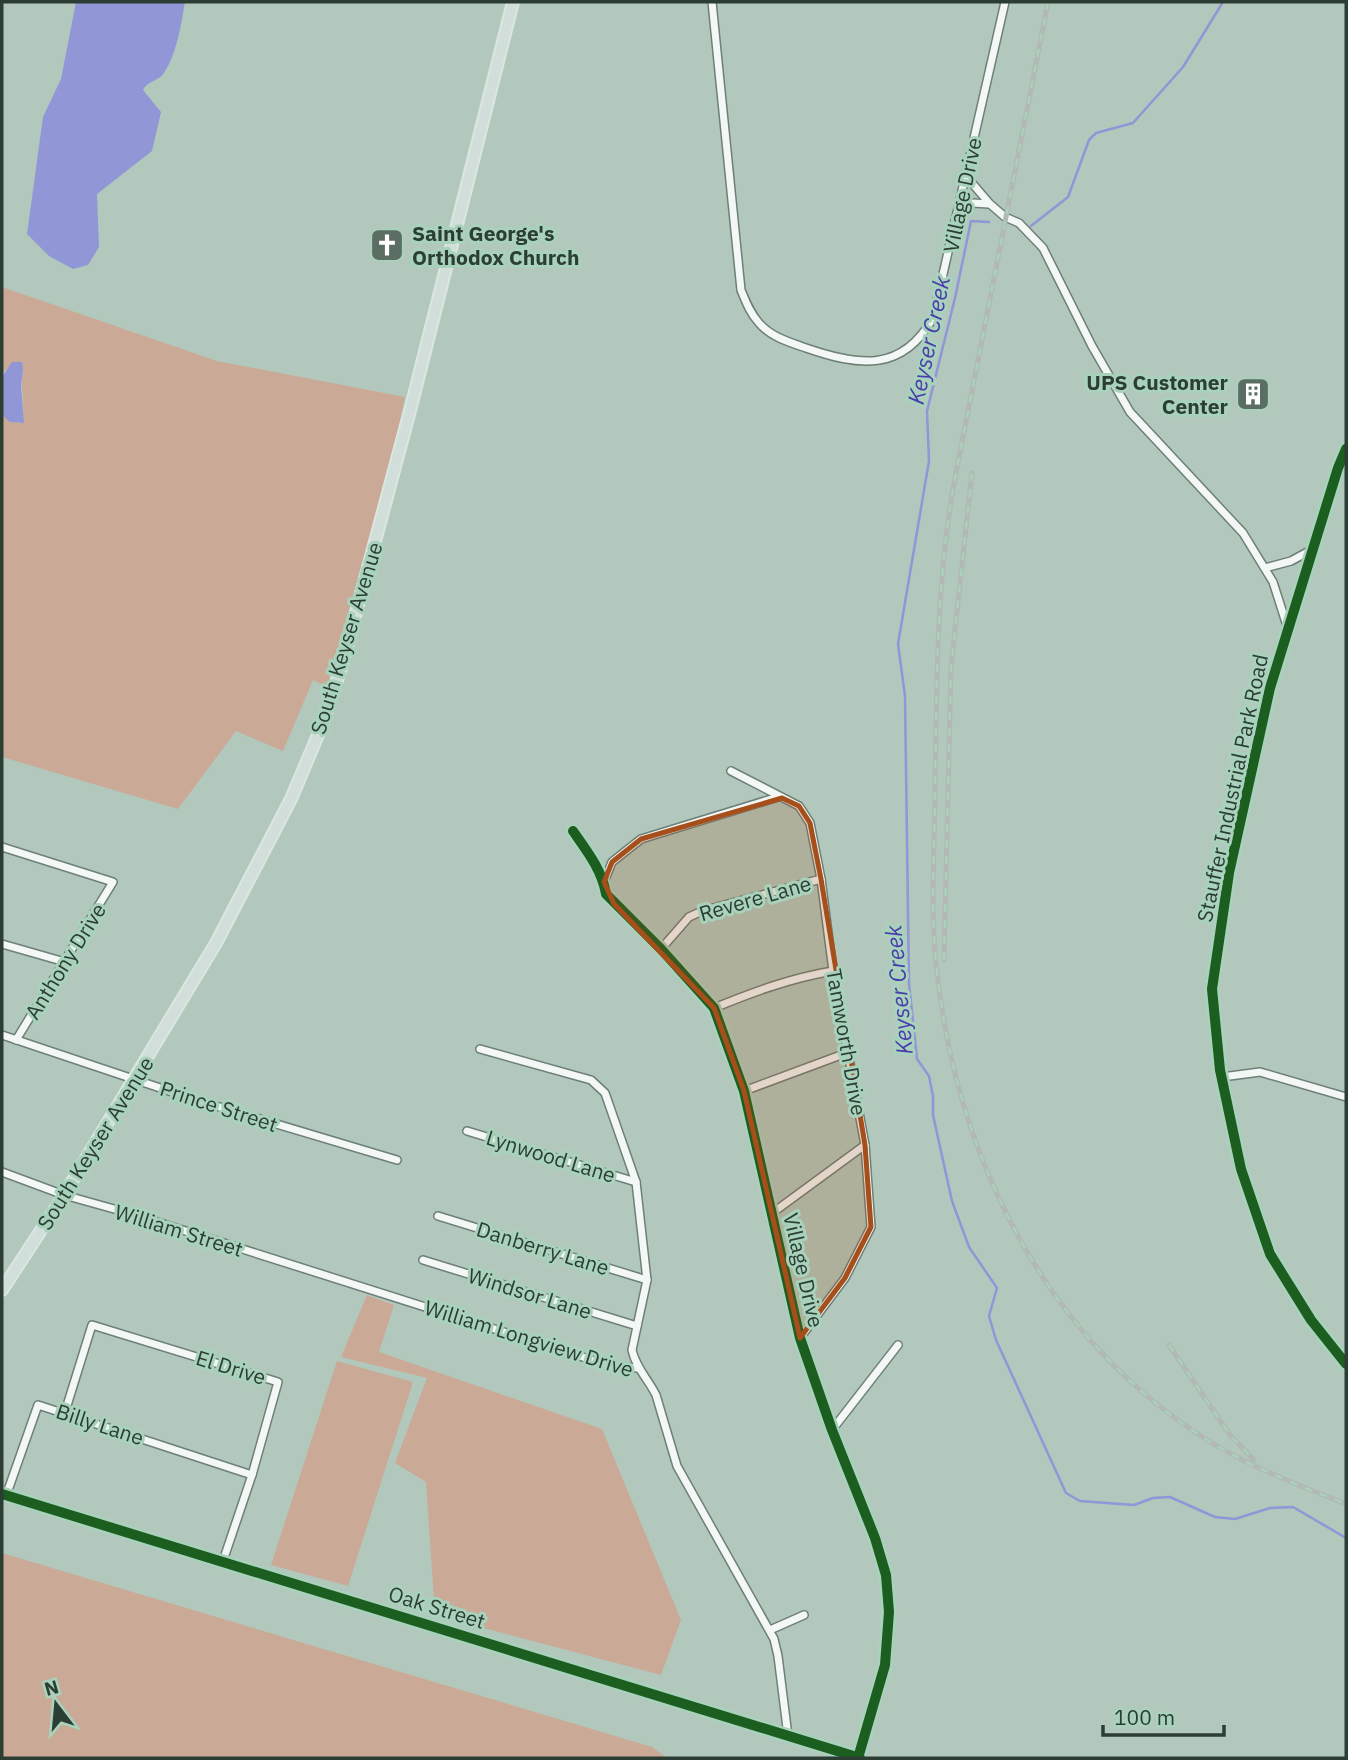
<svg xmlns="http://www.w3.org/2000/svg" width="1348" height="1760" font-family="'IBM Plex Sans',sans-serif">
  <rect width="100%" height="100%" fill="#b2c8bd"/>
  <g fill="#caaa96">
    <path d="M2 287 217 361 405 397 393 454 327 687 313 680 283 751 236 731 178 809 2 757V415L10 422 23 423C25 406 20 388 23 370H5L2 377Z"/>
    <polygon points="367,1295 394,1305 379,1352 602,1429 681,1620 661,1675 435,1615 426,1482 395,1463 427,1378 341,1357"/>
    <polygon points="337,1361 413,1382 348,1586 271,1565"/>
    <polygon points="2,1553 652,1747 667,1758 2,1758"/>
  </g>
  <g fill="#9096d6">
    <path d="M76 2H185C181 25 177 53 164 73 159 81 147 81 143 90L161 112 152 151 97 194 99 247 88 265 73 269 49 256 27 234 43 117 61 79Z"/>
    <polygon points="12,362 22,362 23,370 21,386 24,423 10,422 2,415 2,377"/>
  </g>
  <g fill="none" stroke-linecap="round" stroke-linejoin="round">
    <g stroke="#9096d6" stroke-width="2.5">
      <polyline points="989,222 971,221 955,298 927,411 929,461 898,644 905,696 909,984 917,1059 929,1076 933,1096 933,1115 952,1201 969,1247 997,1288 989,1316 996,1340 1066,1493 1080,1501 1134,1505 1153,1498 1170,1497 1215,1517 1235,1519 1270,1508 1293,1507 1346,1538"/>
      <polyline points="1031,226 1068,197 1089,140 1096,133 1133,123 1183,67 1223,2"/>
    </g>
    <g stroke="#6e7f77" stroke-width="10">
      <g id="street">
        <path d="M712 2 741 290C746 302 750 313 759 323 771 337 789 342 806 348 858 366 902 373 933 318L1005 2"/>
        <polyline points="965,175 990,204 1005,217 1019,223 1043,248 1092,346 1130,412 1243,533 1273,582 1288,629"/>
        <polyline points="958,211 973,203 989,204"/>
        <polyline points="1346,449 1338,468 1270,688 1229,873 1212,989 1220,1070 1241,1169 1270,1254 1311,1320 1346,1364"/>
        <polyline points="1265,568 1291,561 1313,549"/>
        <polyline points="731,771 799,806 810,823 821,879 833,971 865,1145 871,1227 845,1278 800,1338"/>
        <path d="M573 831C587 851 602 870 606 894L661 949 714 1008 744 1091 800 1338 832 1430 875 1538 886 1575 889 1612 885 1665 858 1758"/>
        <polyline points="2,847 113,882 16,1040"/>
        <polyline points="604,882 612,862 641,839 778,797"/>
        <polyline points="2,944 65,962"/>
        <polyline points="661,949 689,917 702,911 821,879"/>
        <path d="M714 1008C753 992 791 978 833 971"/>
        <polyline points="2,1035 196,1100 397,1160"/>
        <path d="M480 1049 591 1080 605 1093 636 1182 647 1280 632 1350C636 1368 648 1379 656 1395L677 1466 774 1639 778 1656 788 1736"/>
        <polyline points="1222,1077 1260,1072 1346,1097"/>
        <polyline points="744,1091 849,1052"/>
        <polyline points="467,1131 636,1182"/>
        <polyline points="2,1172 64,1195 132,1214 611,1366 637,1368"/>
        <polyline points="771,1214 865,1145"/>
        <polyline points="438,1216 647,1280"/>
        <polyline points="423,1260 637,1326"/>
        <polyline points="65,1412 92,1325 278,1382 252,1475 223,1561"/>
        <polyline points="832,1430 898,1345"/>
        <polyline points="6,1496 38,1405 252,1475"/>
        <polyline points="770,1630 804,1615"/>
      </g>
    </g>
    <g stroke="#6e7f77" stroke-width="13">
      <polyline id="secondary" points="2,1494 860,1758"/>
    </g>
    <g stroke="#dce6e1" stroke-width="14">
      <polyline id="primary" points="2,1290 64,1195 216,943 291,799 321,728 342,665 411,407 513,2"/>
    </g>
    <use href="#street" stroke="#f3f7f5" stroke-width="7"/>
    <use href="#secondary" stroke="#e2ebe7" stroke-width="10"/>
    <use href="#primary" stroke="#d1ded9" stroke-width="10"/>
    <g stroke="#b2b8b4" stroke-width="5">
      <g id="rail">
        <path d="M1048 2 955 478C936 580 937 683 935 786 935 845 930 904 936 962 954 1148 1039 1330 1198 1434 1244 1465 1296 1484 1346 1504"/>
        <polyline points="944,960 951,667 972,473"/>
        <polyline points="1169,1345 1230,1435 1254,1460"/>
      </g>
    </g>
    <use href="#rail" stroke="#a8d2bc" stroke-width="2.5" stroke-dasharray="8" stroke-linecap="butt"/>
    <g stroke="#a8d2bc" stroke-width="15">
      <g id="cycleway">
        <polyline points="1346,449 1338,468 1270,688 1229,873 1212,989 1220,1070 1241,1169 1270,1254 1311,1320 1346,1364"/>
        <path d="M573 831C587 851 602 870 606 894L661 949 714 1008 744 1091 800 1338 832 1430 875 1538 886 1575 889 1612 885 1665 858 1758"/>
        <polyline points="2,1494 860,1758"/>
      </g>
    </g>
    <use href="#cycleway" stroke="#1b5e20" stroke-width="10"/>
  </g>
  <path fill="#a64f1a" fill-opacity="0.2" stroke="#a64f1a" stroke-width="5" stroke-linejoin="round" d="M782 798 799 806 810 823 821 879 865 1145 871 1227 845 1278 800 1338 744 1091 714 1008 614 904 604 882 612 862 641 839Z"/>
  <defs>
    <g id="church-square" transform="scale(1.75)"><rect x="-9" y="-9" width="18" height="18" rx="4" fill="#5b6e64" stroke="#a8d2bc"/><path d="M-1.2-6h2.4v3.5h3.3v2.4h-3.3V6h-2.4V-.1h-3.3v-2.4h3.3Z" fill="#fff"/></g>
    <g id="building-square" transform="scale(1.75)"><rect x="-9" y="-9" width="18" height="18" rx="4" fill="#5b6e64" stroke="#a8d2bc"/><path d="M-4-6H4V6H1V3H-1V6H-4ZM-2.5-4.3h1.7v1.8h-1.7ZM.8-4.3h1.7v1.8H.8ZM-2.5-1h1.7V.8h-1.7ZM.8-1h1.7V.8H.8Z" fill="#fff"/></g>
  </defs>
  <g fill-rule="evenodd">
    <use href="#church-square" x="387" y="245"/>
    <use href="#building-square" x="1253" y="394"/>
  </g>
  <g text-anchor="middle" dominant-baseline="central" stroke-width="6" stroke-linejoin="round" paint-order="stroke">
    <g font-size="21" fill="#2c3d34" stroke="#a8d2bc">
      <text transform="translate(962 195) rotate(-78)">Village Drive</text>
      <text transform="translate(346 638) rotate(-73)">South Keyser Avenue</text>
      <text transform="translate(1232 788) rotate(-78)">Stauffer Industrial Park Road</text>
      <text transform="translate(755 898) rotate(-16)">Revere Lane</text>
      <text transform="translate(65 961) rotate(-58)">Anthony Drive</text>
      <text transform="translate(847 1042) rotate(80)">Tamworth Drive</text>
      <text transform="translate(219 1106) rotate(18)">Prince Street</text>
      <text transform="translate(95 1143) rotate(-58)">South Keyser Avenue</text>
      <text transform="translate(551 1156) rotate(17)">Lynwood Lane</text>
      <text transform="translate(179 1230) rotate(17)">William Street</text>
      <text transform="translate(543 1248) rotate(17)">Danberry Lane</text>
      <text transform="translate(804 1270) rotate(77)">Village Drive</text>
      <text transform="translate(530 1293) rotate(17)">Windsor Lane</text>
      <text transform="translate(529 1338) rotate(17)">William Longview Drive</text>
      <text transform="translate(231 1367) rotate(17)">El Drive</text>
      <text transform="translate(100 1424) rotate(18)">Billy Lane</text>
      <text transform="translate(437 1607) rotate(17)">Oak Street</text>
    </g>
    <g font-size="21" font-weight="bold" fill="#2c3d34" stroke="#a8d2bc" text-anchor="start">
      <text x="412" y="233">Saint George's<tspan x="412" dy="24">Orthodox Church</tspan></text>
      <text x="1228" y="382" text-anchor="end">UPS Customer<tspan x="1228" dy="24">Center</tspan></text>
    </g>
    <g font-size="23" font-style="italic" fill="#493dab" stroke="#a8d2bc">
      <text transform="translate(928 340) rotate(-78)">Keyser Creek</text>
      <text transform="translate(898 990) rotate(-95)">Keyser Creek</text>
    </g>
  </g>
  <rect width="1348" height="1760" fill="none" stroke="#2c3d34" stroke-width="7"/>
  <g transform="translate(56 1704) rotate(344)" stroke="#a8d2bc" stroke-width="5" paint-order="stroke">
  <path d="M0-5L12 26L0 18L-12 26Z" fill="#2c3d34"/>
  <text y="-10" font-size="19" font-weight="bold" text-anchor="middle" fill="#2c3d34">N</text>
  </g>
  <path d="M1103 1725v10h121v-10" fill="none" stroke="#2c3d34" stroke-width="3.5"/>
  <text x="1114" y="1725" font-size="21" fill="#2c3d34" stroke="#a8d2bc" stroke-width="5" paint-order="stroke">100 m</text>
</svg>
